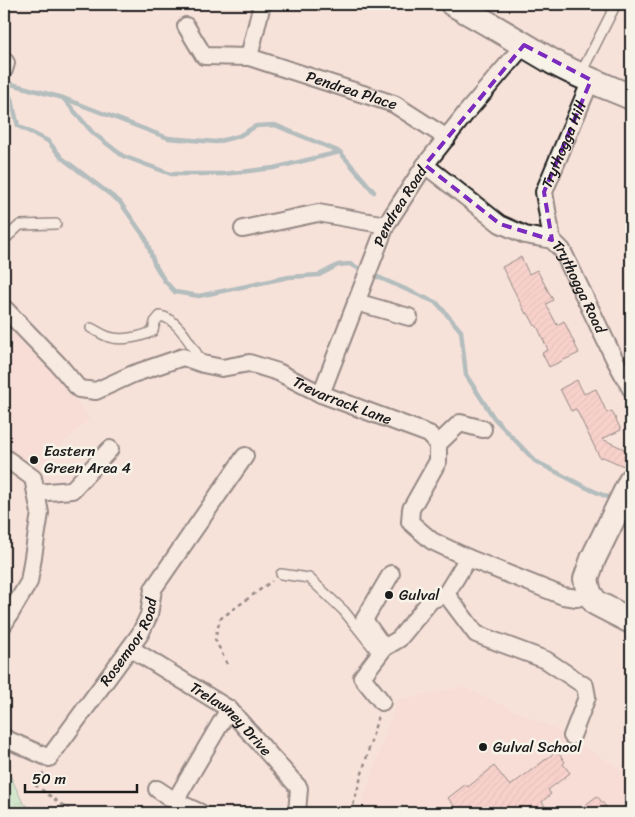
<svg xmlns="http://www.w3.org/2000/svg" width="635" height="817" font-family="Sriracha,sans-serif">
  <defs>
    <pattern id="forest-crowns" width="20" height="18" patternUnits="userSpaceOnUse" patternTransform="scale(1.25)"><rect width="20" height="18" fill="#a4ecba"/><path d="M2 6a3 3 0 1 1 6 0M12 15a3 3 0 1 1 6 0" fill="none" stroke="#8dca9f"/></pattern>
    <pattern id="building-hatch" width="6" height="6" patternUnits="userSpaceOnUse" patternTransform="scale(1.25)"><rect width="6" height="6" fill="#f8bcb8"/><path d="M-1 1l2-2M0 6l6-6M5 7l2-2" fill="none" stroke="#d4a19e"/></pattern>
  </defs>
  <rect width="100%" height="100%" fill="#f7e2da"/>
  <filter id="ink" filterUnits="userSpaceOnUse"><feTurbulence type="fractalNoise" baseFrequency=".02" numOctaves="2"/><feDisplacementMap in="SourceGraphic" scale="10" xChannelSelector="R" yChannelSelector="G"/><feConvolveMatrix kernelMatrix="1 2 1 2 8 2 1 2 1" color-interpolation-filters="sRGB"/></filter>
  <g filter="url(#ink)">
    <g fill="#f7d7d0">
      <polygon points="4,312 90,418 37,468 4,454"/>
      <polygon points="463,687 549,726 631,775 631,813 359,813 397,700"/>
    </g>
    <polygon fill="url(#forest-crowns)" stroke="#60846b" points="4,762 23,803 37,813 4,813"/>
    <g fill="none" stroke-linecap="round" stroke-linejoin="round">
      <g stroke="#619199" stroke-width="4.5">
        <polyline points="4,82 63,98 168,138 216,142 239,136 256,126 275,125 340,152"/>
        <polyline points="5,82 12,102 18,126 48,141 62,158 120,202 146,239 154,263 164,280 175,292 199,296 289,277 319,275 338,265 350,264 364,271"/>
        <polyline points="63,98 93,133 123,156 171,174 223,174 274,168 340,152 374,192"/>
        <polyline points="371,274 437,303 461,331 466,375 494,418 535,461 587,488 614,500"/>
      </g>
    </g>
    <g fill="url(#building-hatch)" stroke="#1c1c1c">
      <polygon points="521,257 529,274 537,270 553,300 546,304 557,325 564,321 579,353 549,367 542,353 548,350 537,326 535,326 528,313 526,314 502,267"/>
      <polygon points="577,380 584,394 596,389 607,413 612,411 621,430 602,439 631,452 626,467 603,457 600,458 576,409 571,411 560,389"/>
      <polygon points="557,751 565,762 563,764 570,773 548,790 551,794 542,802 550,813 506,813 500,806 491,813 460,813 448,798 466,784 468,787 494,766 510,786"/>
      <polygon points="597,796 611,813 575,813"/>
    </g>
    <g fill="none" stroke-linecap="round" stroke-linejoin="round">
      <g stroke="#1c1c1c" stroke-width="12">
        <g id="service">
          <polyline points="580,75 616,4"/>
          <polyline points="4,240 20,225 56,224"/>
          <path d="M91 328C97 331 103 335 109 337 121 341 142 337 153 331L155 322 160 316C178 318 192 347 202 362"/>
          <polyline points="281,574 309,578 344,611 379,655"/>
        </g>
      </g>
      <g stroke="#1c1c1c" stroke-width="20">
        <g id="minor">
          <polyline points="186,26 204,56 249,57 262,4"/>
          <path id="s1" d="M249 57 394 104 447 138"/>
          <polyline points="4,60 6,63 4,70"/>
          <path id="s2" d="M425 165 500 224 525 235 552 240 562 250 614 358 631 389"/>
          <polyline points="243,229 318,213 386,225"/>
          <path id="s3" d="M552 240 544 192 591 80"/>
          <polyline points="356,302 409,317"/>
          <path id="s4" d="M4 308 58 364 79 389 96 391 133 374 183 357 203 364 222 368 249 363 278 372 321 394 429 434 438 444V461L411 509 410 522 432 541 468 558 563 596 577 598 589 593"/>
          <path id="s5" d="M321 394 386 225 425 165 466 113 524 45"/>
          <polyline points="438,444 460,423 483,429"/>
          <polyline points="4,457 33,478 40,513 29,582 4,624"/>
          <polyline points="36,493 72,490 110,449"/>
          <polyline points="446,594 476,634 546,660 585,686 587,697 572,736"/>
          <path id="s6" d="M130 648 229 709 299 788 297 813"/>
          <polyline points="384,648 364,620 391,574"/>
          <polyline points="382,702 362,677 384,648 399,639 431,600 446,594 468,558"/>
          <path id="s7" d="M4 738 49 758 140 634 149 615 153 589 245 456"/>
          <polyline points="157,789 175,801"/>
          <polyline points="201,813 175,801 229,709"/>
        </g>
      </g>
      <g stroke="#1c1c1c" stroke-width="28">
        <g id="secondary">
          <path d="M453 4C487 22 520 43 553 62 578 76 605 86 631 97"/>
          <polyline points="631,481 593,559 586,579 589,593 596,603 631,621"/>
        </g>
      </g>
      <g stroke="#1c1c1c" stroke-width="2.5" stroke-dasharray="4 4" stroke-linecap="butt">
        <polyline points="227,664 215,639 220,619 272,581"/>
        <polyline points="44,773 34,784 73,813"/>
        <polyline points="351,813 378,716"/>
      </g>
      <use href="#service" stroke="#f7f3e8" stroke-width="9"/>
      <use href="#minor" stroke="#f7f3e8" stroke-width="16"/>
      <use href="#secondary" stroke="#f7f3e8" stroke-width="24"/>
    </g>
  </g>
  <path d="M0 0H635V817H0ZM524 45 591 80 544 192 552 240 500 224 425 165Z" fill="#f7e2da" fill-opacity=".55" fill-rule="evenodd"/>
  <path fill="none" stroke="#7b2cbf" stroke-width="4" stroke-dasharray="10 6" stroke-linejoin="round" d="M524 45 591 80 544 192 552 240 500 224 425 165Z"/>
  <g fill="#1c1c1c" stroke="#f7f3e8" stroke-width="2">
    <circle cx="34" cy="460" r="5"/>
    <circle cx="389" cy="595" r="5"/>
    <circle cx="483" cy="747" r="5"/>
  </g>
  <g text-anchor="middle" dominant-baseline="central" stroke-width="5" stroke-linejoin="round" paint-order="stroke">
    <g font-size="15" fill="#1c1c1c" stroke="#f7f3e8">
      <text stroke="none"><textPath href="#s1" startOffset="108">Pendrea Place</textPath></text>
      <text stroke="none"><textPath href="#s3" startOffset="100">Trythogga Hill</textPath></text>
      <text stroke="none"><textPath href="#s5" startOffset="204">Pendrea Road</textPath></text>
      <text stroke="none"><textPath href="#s2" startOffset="205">Trythogga Road</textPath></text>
      <text stroke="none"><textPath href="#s4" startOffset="390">Trevarrack Lane</textPath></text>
      <text stroke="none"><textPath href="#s7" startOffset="191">Rosemoor Road</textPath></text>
      <text stroke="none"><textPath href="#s6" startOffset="124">Trelawney Drive</textPath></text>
    </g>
    <g font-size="15" fill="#1c1c1c" stroke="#f7f3e8" text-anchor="start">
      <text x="44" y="451">Eastern<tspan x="44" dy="17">Green Area 4</tspan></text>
      <text x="399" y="595">Gulval</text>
      <text x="493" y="747">Gulval School</text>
    </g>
  </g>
  <rect width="635" height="817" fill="none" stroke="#f7f3e8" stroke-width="20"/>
  <rect x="10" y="10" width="615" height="797" fill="none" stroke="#1c1c1c" stroke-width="2" filter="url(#ink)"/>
  <path d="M25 784v8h112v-8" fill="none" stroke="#1c1c1c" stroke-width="2.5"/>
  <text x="32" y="784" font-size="15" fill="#1c1c1c" stroke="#f7f3e8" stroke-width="4" paint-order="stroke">50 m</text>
</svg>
